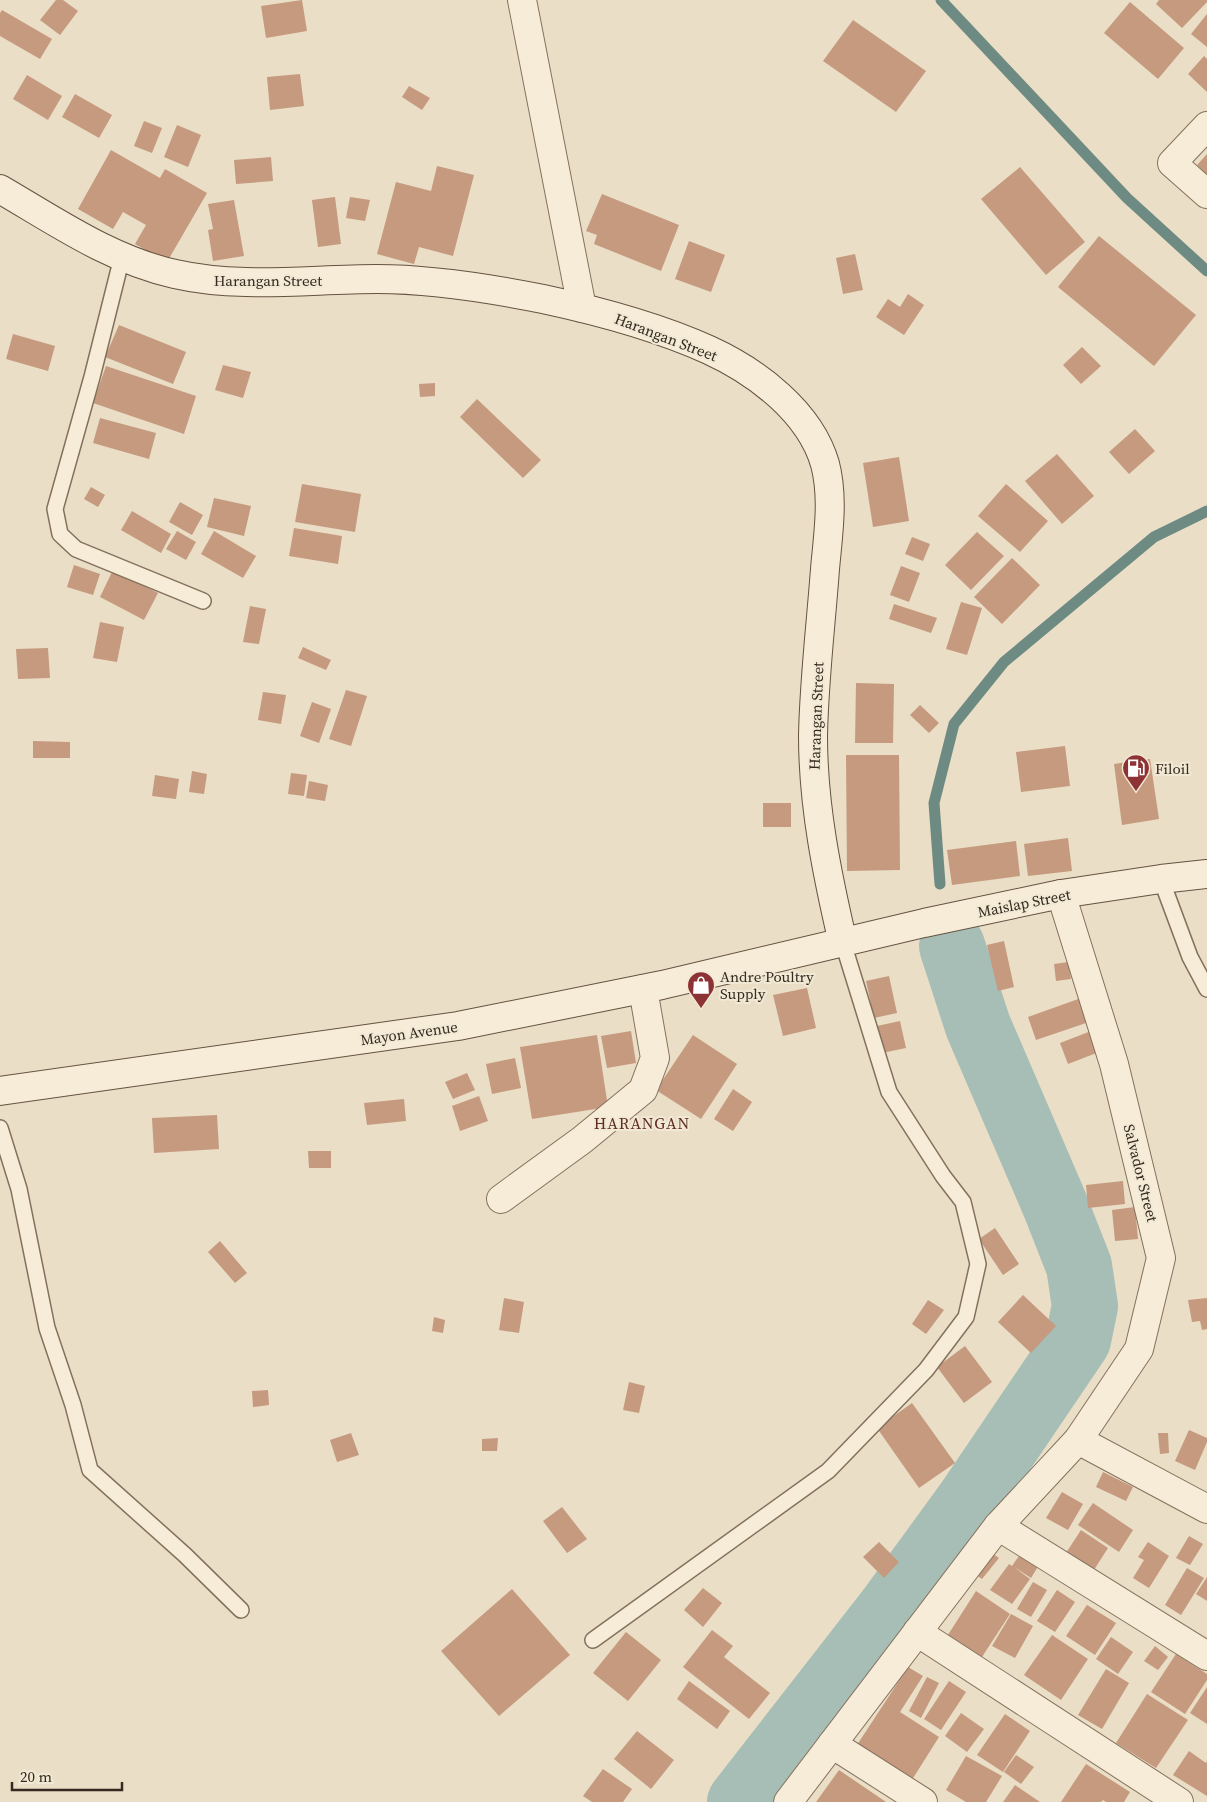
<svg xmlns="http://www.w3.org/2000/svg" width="1207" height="1802" font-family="'Source Serif 4',serif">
  <rect width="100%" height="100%" fill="#eadec6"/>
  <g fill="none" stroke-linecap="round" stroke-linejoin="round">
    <g stroke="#6e8b83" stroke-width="11">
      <polyline points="941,0 1127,198 1207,271"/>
      <polyline points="940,884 934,803 954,724 1004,662 1154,537 1207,511"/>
    </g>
    <polyline stroke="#a7beb6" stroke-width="66" points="740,1802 891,1608 969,1501 1078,1340 1085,1306 1079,1266 1055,1205 978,1026 952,946"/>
  </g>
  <g fill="#c59a7f">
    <polygon points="56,0 63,0 78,11 60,35 40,20"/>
    <polygon points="302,0 307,31 266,38 261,6"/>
    <polygon points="1159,0 1207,0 1207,2 1182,28 1156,4"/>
    <polygon points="1130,2 1184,48 1158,79 1104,33"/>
    <polygon points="2,10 52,39 40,59 0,36 0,13"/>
    <polygon points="1207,14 1207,47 1191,34"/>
    <polygon points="853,20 926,71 896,112 823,61"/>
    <polygon points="1204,56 1207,59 1207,92 1188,74"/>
    <polygon points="300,74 304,106 270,110 267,77"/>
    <polygon points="27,75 62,96 48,120 13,99"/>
    <polygon points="409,86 430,98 422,110 402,97"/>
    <polygon points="75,94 112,115 99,138 62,117"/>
    <polygon points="144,121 162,128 152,153 134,146"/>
    <polygon points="177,125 201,135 188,167 164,157"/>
    <polygon points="111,150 160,178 165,169 207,193 167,262 135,244 146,225 123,212 113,229 78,209"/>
    <polygon points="1207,154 1207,175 1197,165"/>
    <polygon points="271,157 273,181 236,184 234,160"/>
    <polygon points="437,166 474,175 453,256 419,247 414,264 377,254 396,182 431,191"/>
    <polygon points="1020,167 1085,242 1046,275 981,199"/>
    <polygon points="602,194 679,225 661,271 594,244 597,235 586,231"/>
    <polygon points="335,197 341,244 318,247 312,200"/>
    <polygon points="350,197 370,200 365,221 346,218"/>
    <polygon points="234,200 244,256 213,261 208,230 213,229 208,204"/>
    <polygon points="1099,236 1196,315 1154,366 1058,287"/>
    <polygon points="689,241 725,255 711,292 675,279"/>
    <polygon points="855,254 863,290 843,294 836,258"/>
    <polygon points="908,294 924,305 904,335 876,317 888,299 900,307"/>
    <polygon points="119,325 186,352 173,384 105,357"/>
    <polygon points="13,334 55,346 48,371 6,359"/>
    <polygon points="1082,347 1101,366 1081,384 1063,365"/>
    <polygon points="223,365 251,372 243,398 215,390"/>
    <polygon points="106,366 196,396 184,434 93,403"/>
    <polygon points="435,383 435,396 420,397 419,384"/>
    <polygon points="477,399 541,460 523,478 460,417"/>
    <polygon points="100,418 156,433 149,459 93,443"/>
    <polygon points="1135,429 1155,451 1129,474 1109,452"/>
    <polygon points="1057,454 1094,496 1062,524 1025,481"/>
    <polygon points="899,457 909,521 873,527 863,463"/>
    <polygon points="302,484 361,494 355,532 295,522"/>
    <polygon points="1006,484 1048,521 1020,552 978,516"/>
    <polygon points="91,487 105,495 98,507 84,499"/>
    <polygon points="214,498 251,506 244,536 207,527"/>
    <polygon points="180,502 203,515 192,535 169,522"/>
    <polygon points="132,511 171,534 161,553 121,530"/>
    <polygon points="294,528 342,536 338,564 289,556"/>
    <polygon points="177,531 196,542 186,560 166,549"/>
    <polygon points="214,531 256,556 243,578 201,554"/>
    <polygon points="977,532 1004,556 971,590 945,565"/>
    <polygon points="912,537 930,544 923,561 905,554"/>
    <polygon points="1012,558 1040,585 1002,624 974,597"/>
    <polygon points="74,565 100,574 93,595 67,587"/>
    <polygon points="901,566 920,573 909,602 890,595"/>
    <polygon points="113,570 158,593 144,620 100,597"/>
    <polygon points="961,602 982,608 967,655 946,649"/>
    <polygon points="894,604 937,618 931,633 889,619"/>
    <polygon points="250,606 266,609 259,644 243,642"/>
    <polygon points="100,622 124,627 117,662 93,658"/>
    <polygon points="303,647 331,660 326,670 298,658"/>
    <polygon points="48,648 50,678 18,679 16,649"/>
    <polygon points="856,683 894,684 893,743 855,743"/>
    <polygon points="346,690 367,696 351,746 329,739"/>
    <polygon points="263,692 286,695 281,724 258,720"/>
    <polygon points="312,702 331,709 319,743 300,736"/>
    <polygon points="920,705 939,723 929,733 910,715"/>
    <polygon points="33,741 70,742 70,758 33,758"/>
    <polygon points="1065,746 1070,786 1021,792 1016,752"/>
    <polygon points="846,755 899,755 900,870 847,871"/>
    <polygon points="1150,759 1159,819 1122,825 1114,764"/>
    <polygon points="192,771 207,774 204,794 189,792"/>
    <polygon points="291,773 307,775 304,796 288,794"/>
    <polygon points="155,775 179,779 176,799 152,796"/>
    <polygon points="309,781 328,785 325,801 306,798"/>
    <rect x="763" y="803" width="28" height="24"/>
    <polygon points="1068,838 1072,871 1028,876 1024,844"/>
    <polygon points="1016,841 1020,876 952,885 947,850"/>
    <polygon points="1004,941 1014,987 998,991 987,945"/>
    <polygon points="1068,962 1071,979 1056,981 1054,964"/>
    <polygon points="889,976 897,1013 874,1018 866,981"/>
    <polygon points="807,988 816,1028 783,1036 773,995"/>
    <polygon points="1081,998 1089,1022 1036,1040 1028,1017"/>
    <polygon points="900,1021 906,1048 882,1053 877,1026"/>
    <polygon points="631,1031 636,1063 607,1068 601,1036"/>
    <polygon points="1091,1031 1099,1052 1068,1064 1060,1043"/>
    <polygon points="597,1035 608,1107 532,1119 520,1047"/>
    <polygon points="693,1035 737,1064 701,1119 656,1090"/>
    <polygon points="515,1058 521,1088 492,1094 486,1064"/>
    <polygon points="467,1073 475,1090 453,1099 445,1082"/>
    <polygon points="733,1089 752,1102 733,1131 714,1119"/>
    <polygon points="479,1096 488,1121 460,1131 452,1106"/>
    <polygon points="404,1099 406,1121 367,1125 364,1103"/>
    <polygon points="217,1115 219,1149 154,1153 152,1118"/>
    <polygon points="308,1151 331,1151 331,1168 309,1168"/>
    <polygon points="1123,1181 1125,1204 1088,1208 1086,1185"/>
    <polygon points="1135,1207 1138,1239 1115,1241 1112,1210"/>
    <polygon points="995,1228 1019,1264 1003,1275 979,1239"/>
    <polygon points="220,1241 247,1273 235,1283 208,1252"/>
    <polygon points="1023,1295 1056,1326 1031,1353 998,1322"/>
    <polygon points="504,1298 524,1302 519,1333 499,1330"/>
    <polygon points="1207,1298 1207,1329 1202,1330 1200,1321 1192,1322 1188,1300"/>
    <polygon points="928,1300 944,1310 926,1334 912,1324"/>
    <polygon points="434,1317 445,1320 443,1333 432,1331"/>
    <polygon points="965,1346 992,1382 964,1403 937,1367"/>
    <polygon points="629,1382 645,1386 639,1413 623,1410"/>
    <polygon points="268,1390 269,1405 253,1407 252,1391"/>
    <polygon points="912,1403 955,1463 919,1488 877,1428"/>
    <polygon points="1189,1430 1207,1438 1207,1442 1195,1470 1175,1461"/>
    <polygon points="351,1433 359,1455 337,1462 330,1440"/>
    <polygon points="1158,1433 1168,1433 1169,1453 1160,1454"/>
    <polygon points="498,1438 497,1451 482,1451 482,1439"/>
    <polygon points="1103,1472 1133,1487 1126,1501 1096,1487"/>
    <polygon points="1062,1492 1083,1504 1068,1530 1046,1518"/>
    <polygon points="1093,1503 1133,1530 1119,1552 1078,1525"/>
    <polygon points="562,1507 587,1539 567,1553 543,1521"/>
    <polygon points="1081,1530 1108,1548 1092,1573 1064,1556"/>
    <polygon points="1189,1536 1203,1544 1190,1565 1176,1558"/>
    <polygon points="879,1542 899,1562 884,1578 863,1557"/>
    <polygon points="1148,1542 1169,1556 1149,1588 1133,1578 1144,1560 1138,1557"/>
    <polygon points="989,1551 999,1558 982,1579 972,1572"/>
    <polygon points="1021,1553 1039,1565 1031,1578 1014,1567 1030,1579 1012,1604 990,1590 1009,1564 1012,1566"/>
    <polygon points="1187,1568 1204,1578 1181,1615 1165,1605"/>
    <polygon points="1207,1577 1207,1601 1196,1594"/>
    <polygon points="1033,1582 1047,1590 1031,1617 1017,1609"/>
    <polygon points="703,1588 722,1603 703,1627 684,1610"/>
    <polygon points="512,1589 570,1655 499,1716 441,1651"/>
    <polygon points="1057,1590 1075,1602 1055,1632 1037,1621"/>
    <polygon points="976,1591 1010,1614 980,1660 946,1638"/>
    <polygon points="1087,1605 1116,1623 1095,1655 1066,1636"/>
    <polygon points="1011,1614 1033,1626 1015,1658 992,1646"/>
    <polygon points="712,1630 733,1646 724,1657 770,1693 749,1719 683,1667"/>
    <polygon points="626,1632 661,1660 628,1701 593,1673"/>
    <polygon points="1052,1635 1088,1659 1061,1700 1024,1675"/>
    <polygon points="1111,1637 1133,1652 1118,1674 1096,1659"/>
    <polygon points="1155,1646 1168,1657 1158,1670 1144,1661"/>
    <polygon points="1176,1654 1207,1674 1207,1680 1185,1714 1151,1692"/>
    <polygon points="908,1667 923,1676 900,1712 939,1737 910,1783 855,1748"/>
    <polygon points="1106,1669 1129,1683 1102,1729 1078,1715"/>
    <polygon points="927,1677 939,1683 921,1718 909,1711"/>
    <polygon points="689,1681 730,1711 717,1729 677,1699"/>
    <polygon points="949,1681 966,1692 941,1730 924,1719"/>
    <polygon points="1207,1687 1207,1724 1190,1713"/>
    <polygon points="1147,1694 1188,1720 1156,1768 1116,1743"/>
    <polygon points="961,1713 984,1729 967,1752 945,1736"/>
    <polygon points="1005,1714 1030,1731 1003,1772 977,1755"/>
    <polygon points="637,1731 674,1760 651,1789 614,1759"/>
    <polygon points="1189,1751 1206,1763 1207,1761 1207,1796 1173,1775"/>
    <polygon points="1016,1755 1034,1767 1021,1784 1004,1772"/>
    <polygon points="966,1756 1002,1776 986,1802 966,1802 946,1790"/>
    <polygon points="1086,1764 1130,1792 1124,1802 1106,1802 1103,1800 1101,1802 1061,1802"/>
    <polygon points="603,1769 632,1789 623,1802 592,1802 583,1796"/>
    <polygon points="839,1770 886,1802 816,1802"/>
    <polygon points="1015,1785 1040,1802 1003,1802"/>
  </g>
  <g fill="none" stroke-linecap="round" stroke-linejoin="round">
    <g stroke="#84715d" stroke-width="18">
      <g id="lane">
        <polyline points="122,257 92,377 55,509 60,534 76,549 203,601"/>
        <polyline points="1161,879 1190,957 1207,989"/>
        <polyline points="0,1128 19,1189 47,1328 73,1405 90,1470 185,1555 241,1610"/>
        <polyline points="593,1640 828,1471 926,1370 966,1317 978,1264 963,1202 943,1176 889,1092 843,943"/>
      </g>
    </g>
    <g stroke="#84715d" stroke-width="30">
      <g id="street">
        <polyline points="522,0 582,308"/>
        <polyline points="1207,126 1172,163 1207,194"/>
        <polyline points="501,1199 582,1140 643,1090 655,1058 643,989"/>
        <polyline points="1078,1440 1207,1509"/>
        <polyline points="998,1526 1207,1656"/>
        <polyline points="917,1632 1179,1802"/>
        <polyline points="832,1744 923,1802"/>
        <polyline points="788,1802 998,1526 1078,1440 1139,1349 1161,1258 1114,1064 1061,894"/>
      </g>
    </g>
    <g stroke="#655240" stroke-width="30">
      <g id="secondary">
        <path d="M0 189C55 221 111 260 175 274 241 289 309 279 377 279 432 279 488 288 543 299 599 311 656 326 709 350 757 372 810 412 825 464 834 498 828 535 825 569 821 624 814 680 813 736 813 806 827 874 843 943"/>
        <polyline points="0,1091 458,1026 662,985 924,923 1061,894 1161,879 1207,874"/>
      </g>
    </g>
    <use href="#lane" stroke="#f6ecd8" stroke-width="15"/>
    <use href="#street" stroke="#f6ecd8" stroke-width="28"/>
    <use href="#secondary" stroke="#f6ecd8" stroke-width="28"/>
  </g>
  <defs>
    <g id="fuel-pin" transform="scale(1.4375)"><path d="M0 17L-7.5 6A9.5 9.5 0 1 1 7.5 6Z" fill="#8d3336" stroke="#f2e9d4"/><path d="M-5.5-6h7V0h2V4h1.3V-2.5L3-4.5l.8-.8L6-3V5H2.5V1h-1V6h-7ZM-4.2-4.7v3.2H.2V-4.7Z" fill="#fff"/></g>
    <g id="shop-pin" transform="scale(1.4375)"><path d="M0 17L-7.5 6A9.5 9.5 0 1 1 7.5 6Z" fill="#8d3336" stroke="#f2e9d4"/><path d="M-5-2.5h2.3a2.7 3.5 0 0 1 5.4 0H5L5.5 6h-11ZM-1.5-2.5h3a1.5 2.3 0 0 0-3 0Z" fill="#fff"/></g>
  </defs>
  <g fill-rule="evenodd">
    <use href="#fuel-pin" x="1136" y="768"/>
    <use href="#shop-pin" x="701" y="985"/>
  </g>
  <g text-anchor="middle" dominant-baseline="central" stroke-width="4" stroke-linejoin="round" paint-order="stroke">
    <g font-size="15" fill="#352920" stroke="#f2e9d4">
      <text x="268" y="280">Harangan Street</text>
      <text transform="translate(666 337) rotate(21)">Harangan Street</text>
      <text transform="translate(816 716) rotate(-88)">Harangan Street</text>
      <text transform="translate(1024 903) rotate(-11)">Maislap Street</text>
      <text transform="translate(409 1033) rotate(-8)">Mayon Avenue</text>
      <text transform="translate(1141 1173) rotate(76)">Salvador Street</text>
    </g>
    <g font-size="15" fill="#352920" stroke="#f2e9d4" text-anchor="start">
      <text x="1155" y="768">Filoil</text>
      <text x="720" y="976">Andre Poultry<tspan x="720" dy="17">Supply</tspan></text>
    </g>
    <g font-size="16" letter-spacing="1" fill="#5e2e23" stroke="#f2e9d4">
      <text x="642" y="1123">HARANGAN</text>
    </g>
  </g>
  <path d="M12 1782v8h110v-8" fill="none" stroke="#352920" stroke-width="2.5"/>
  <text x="20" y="1782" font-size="15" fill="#352920" stroke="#f2e9d4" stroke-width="4" paint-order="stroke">20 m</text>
</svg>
